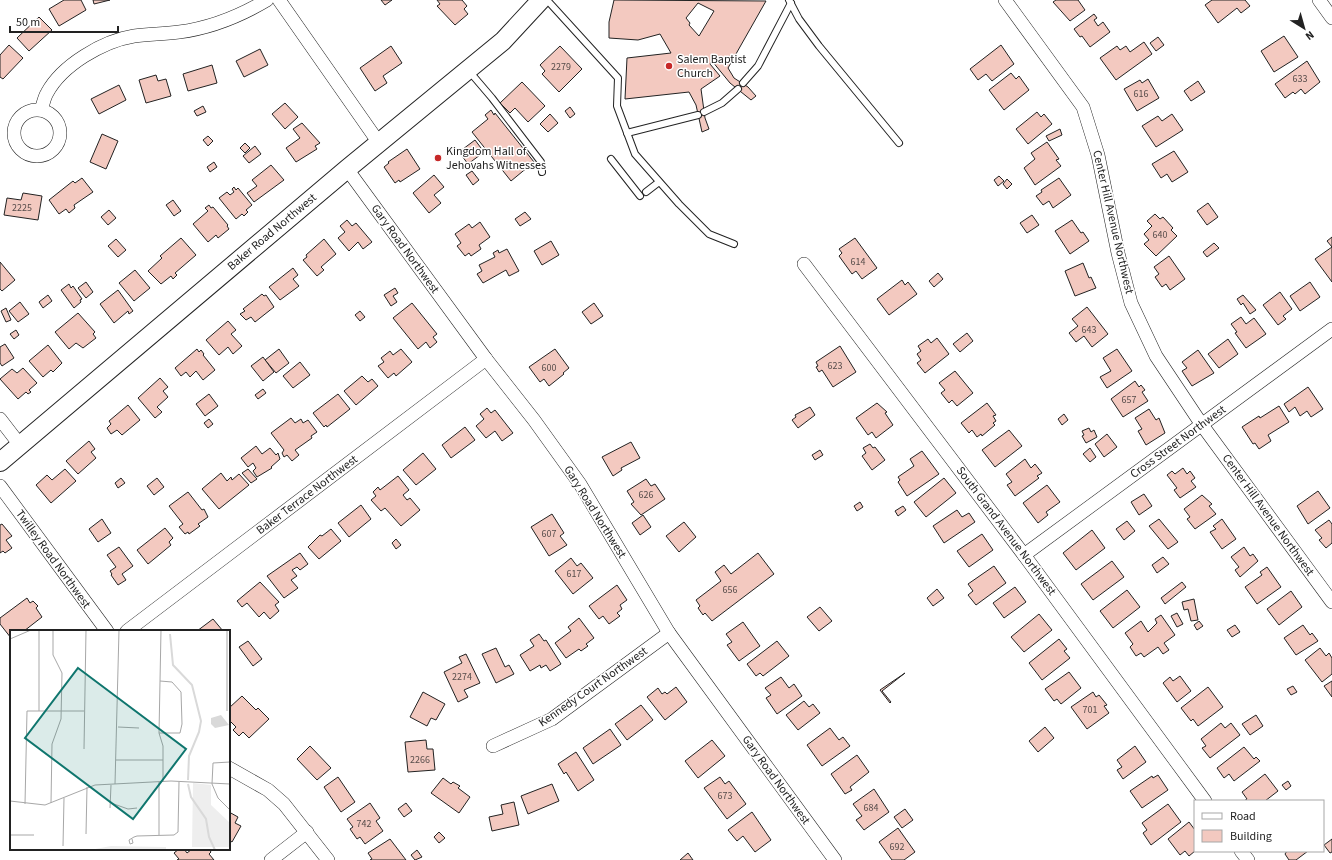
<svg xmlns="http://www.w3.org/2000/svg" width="1332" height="860" font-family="'Source Sans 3',sans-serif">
  <rect width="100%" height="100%" fill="#fff"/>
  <g fill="#f3c9c0" stroke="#222" fill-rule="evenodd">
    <polygon points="64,0 81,0 86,10 59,26 49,9"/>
    <polygon points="93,0 110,0 94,4"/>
    <polygon points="381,0 392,0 385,5"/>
    <polygon points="437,0 462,0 467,6 464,9 468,14 455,25 437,6 440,4"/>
    <path d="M614 0 766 1 728 68 734 78 748 87 756 96 751 100 730 83 712 61 710 64 720 76 701 89 705 118 709 129 702 132 696 105 689 92 625 99 627 58 671 53 660 34 638 40 609 38V22ZM698 3 714 11 699 36 689 25 690 23 686 18Z"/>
    <polygon points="1056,0 1078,0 1085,10 1070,21 1053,2"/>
    <polygon points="1212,0 1245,0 1250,6 1241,13 1237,8 1218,23 1205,5"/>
    <polygon points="1094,14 1097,18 1094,20 1098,26 1103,22 1110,32 1090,47 1082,36 1080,37 1074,29"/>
    <polygon points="39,17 52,30 29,51 17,38"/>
    <polygon points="1284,36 1298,57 1274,72 1261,51"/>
    <polygon points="1158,37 1164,45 1156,51 1150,43"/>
    <polygon points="1144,42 1152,54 1116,80 1100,58 1117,46 1120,50 1126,46 1130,52"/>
    <polygon points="9,45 23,58 3,79 0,77 0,55"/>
    <polygon points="1001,45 1014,64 992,81 986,74 978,80 970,69"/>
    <polygon points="391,46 402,63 383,76 387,83 375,91 360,68"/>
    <polygon points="560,46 582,69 559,92 542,74 545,71 540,65"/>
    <polygon points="260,49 268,65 244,77 236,61"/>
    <polygon points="1307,61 1320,82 1305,94 1301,89 1295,94 1293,92 1285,98 1275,84"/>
    <polygon points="212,65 217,83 188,91 183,74"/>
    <polygon points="1011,73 1016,79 1019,76 1029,90 1004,110 989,90"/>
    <polygon points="156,75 158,81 166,79 171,96 146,103 139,80"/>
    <polygon points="1148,79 1159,98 1137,111 1124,89 1140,80 1142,83"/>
    <polygon points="1198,81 1205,92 1191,101 1184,91"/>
    <polygon points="522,82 545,106 528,122 515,108 510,113 500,103"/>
    <polygon points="119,85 126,100 99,114 91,99"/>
    <polygon points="285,103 298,117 285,129 272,114"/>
    <polygon points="203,106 206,112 197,116 194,111"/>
    <polygon points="570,107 575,114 570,118 565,111"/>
    <polygon points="491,110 494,115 495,113 534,162 511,181 472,132 488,119 485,115"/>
    <polygon points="1037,112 1041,117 1044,114 1052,124 1028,144 1016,129"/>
    <polygon points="550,114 558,123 548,132 540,124"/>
    <polygon points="1172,114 1183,130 1156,147 1142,126 1158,116 1162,121"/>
    <polygon points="302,123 320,143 315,146 317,149 296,162 286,148 300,138 293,129"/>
    <polygon points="1060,129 1062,135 1049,141 1046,136"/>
    <polygon points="102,134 118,141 106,169 90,162"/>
    <polygon points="208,136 213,141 208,146 203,140"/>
    <polygon points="475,140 484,152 468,164 459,152"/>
    <polygon points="1047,142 1059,159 1056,160 1061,166 1035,185 1024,168 1035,159 1031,153"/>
    <polygon points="245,143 250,148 245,153 240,148"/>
    <polygon points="255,146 261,154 249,163 243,156"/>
    <polygon points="407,149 420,169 400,182 399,180 395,183 384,167 389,163 388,162"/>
    <polygon points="1174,151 1188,172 1172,182 1167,174 1161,178 1152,164"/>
    <polygon points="214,162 217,167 210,172 207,167"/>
    <polygon points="271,165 284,180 254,202 247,193 257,186 252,180"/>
    <polygon points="472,171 479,180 473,185 466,175"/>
    <polygon points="434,175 444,187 434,195 441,203 429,213 413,193"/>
    <polygon points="999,176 1004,181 998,186 994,180"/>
    <polygon points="82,178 93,192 74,205 75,208 69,213 66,209 59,214 49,200 73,181 75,183"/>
    <polygon points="1059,178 1071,195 1053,208 1049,201 1043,205 1036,196 1042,192 1041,190"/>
    <polygon points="1007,179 1012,184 1007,189 1003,184"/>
    <polygon points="234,187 236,190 238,188 252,205 246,210 248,212 244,216 242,214 236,219 219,198 227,192 230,195 234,192 232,189"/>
    <polygon points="23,193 42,196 38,220 4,215 7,198 21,200"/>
    <polygon points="173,200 181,211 174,216 166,205"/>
    <polygon points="1208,203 1218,217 1207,225 1197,211"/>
    <polygon points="209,205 211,208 213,207 228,225 227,226 229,229 218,238 216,235 208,242 193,224 208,211 205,208"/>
    <polygon points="109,210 116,218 108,225 101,217"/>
    <polygon points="525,212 531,219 520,226 515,219"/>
    <polygon points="1155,214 1160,219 1163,217 1173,228 1171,230 1177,236 1156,256 1144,244 1149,240 1144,234 1152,226 1147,221"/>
    <polygon points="1032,215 1039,225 1027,233 1020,223"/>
    <polygon points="347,220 352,226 356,223 372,242 363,249 358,242 349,251 338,238 345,232 340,226"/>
    <polygon points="1072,220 1081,233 1083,232 1089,241 1070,254 1055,231"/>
    <polygon points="480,222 490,237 479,245 481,249 471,256 469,253 465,256 457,246 461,243 455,234 469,224 472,228"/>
    <polygon points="1332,237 1332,282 1315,259 1332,247 1327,241"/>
    <polygon points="181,238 196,255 175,273 177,275 173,279 171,276 161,284 148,271 162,258 160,256"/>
    <polygon points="855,238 877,268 862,279 856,271 852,274 839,256 842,253 839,249"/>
    <polygon points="116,239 126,250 118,257 108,246"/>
    <polygon points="324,239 336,254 321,267 324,270 317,276 303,260 307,257 306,255"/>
    <polygon points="551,241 559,255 542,265 534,251"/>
    <polygon points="1214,243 1219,248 1207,257 1203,252"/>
    <polygon points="507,249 519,271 509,276 506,270 483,283 477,274 482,271 479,265 495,257 493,253 498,250 499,253"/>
    <polygon points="1169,256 1185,279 1170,290 1166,284 1162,287 1155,277 1159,274 1154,267"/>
    <polygon points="0,262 15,280 2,291 0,289"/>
    <polygon points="1083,263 1089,278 1091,277 1096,288 1075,296 1065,271"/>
    <polygon points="293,268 298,275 293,279 299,286 280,300 269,287"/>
    <polygon points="135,270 150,288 134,301 119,283"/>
    <polygon points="938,273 943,279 934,287 929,281"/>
    <polygon points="902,280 905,285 908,282 917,294 889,315 877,299"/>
    <polygon points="86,282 93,292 86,298 78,288"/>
    <polygon points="1310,282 1320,297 1300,311 1290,296"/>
    <polygon points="69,284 71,288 73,286 82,299 80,300 81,302 74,308 61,290"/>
    <polygon points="395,288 398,293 393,296 397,302 391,306 384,295"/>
    <polygon points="118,290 133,311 129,314 128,311 114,323 100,304"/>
    <polygon points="1280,292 1292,309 1283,316 1286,319 1278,325 1263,305"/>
    <polygon points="262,294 264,296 266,295 274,307 255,322 251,317 246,320 240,314 245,311 243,309"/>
    <polygon points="48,295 52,301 43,308 39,302"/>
    <polygon points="1243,295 1256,310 1250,314 1243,303 1241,305 1237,299"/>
    <polygon points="20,302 29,314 18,322 9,311"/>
    <polygon points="412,303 437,334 433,337 437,342 430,348 426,342 418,349 393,318"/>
    <polygon points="594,303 603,316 591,324 582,312"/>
    <polygon points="1087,307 1108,334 1092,347 1084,336 1076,342 1069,333 1078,326 1072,319"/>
    <polygon points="6,308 11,320 6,322 1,311"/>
    <polygon points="360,311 365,317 360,321 355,315"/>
    <polygon points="78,313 95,332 93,334 96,338 83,348 76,343 69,349 55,332"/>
    <polygon points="1241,317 1246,324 1254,318 1266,334 1246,348 1235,333 1237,332 1231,324"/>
    <polygon points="228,321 236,330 231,334 242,346 233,354 228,347 219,355 206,340"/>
    <polygon points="16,330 19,335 14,339 10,334"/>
    <polygon points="967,333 973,341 960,352 953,344"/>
    <polygon points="937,338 949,354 925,373 917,363 921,360 917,354 921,351 918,346 928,339 931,343"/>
    <polygon points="1228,339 1238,354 1219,368 1208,354"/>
    <polygon points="5,344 14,358 2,366 0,363 0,347"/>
    <polygon points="48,345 62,363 53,372 51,370 43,377 29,361"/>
    <polygon points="840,346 856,372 833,387 822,370 819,372 816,367 818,366 816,362"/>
    <polygon points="197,349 199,352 201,350 204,354 203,355 215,370 203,380 196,371 190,377 186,372 181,376 175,368"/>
    <polygon points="279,349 289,363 276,373 265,360"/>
    <polygon points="401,349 412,362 396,376 394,373 388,378 378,366 384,362 381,358 390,351 393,355"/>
    <polygon points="555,349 569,368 563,373 564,374 549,386 544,379 540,382 529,367"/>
    <polygon points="1117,349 1132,371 1107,388 1100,377 1111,371 1103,358"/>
    <polygon points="1198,350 1214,373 1192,386 1182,371 1187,368 1182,362"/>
    <polygon points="263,357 274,372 263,381 251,366"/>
    <polygon points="300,362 310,375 293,388 283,376"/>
    <polygon points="23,368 37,383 29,390 31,392 28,394 26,392 18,399 0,379 12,369 17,373"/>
    <polygon points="955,371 973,393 957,406 952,400 949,403 941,393 945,390 939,383"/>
    <polygon points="362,376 368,382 372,379 378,386 356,405 344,391"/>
    <polygon points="160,378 168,387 163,391 168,397 157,407 162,412 155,418 138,398"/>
    <polygon points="1135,381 1139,387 1141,385 1145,390 1142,392 1148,401 1123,417 1111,399"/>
    <polygon points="1308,387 1323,409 1311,417 1307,411 1300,416 1295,407 1289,412 1284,404"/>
    <polygon points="263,389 266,393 258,399 255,395"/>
    <polygon points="209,394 218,406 205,416 196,404"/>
    <polygon points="338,394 350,409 327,427 326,425 324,427 313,413"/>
    <polygon points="877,403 887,412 885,413 893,425 876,438 872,432 868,435 856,418"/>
    <polygon points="987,403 996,415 993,416 996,421 993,423 995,425 982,436 981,434 977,437 972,430 969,433 961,423"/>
    <polygon points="128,405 140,420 122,435 117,430 111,434 107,428 111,424 109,421"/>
    <polygon points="1279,406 1289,422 1268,435 1271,441 1259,449 1255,443 1253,444 1242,427 1259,416 1260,418"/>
    <polygon points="810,407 815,415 798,428 792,420 796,417 795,415"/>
    <polygon points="487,408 491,413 495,410 513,433 502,441 495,431 486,438 476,426 484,419 480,414"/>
    <polygon points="1149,409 1156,420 1159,418 1165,433 1146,445 1138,431 1142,429 1135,418"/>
    <polygon points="1064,414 1068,420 1062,425 1058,419"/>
    <polygon points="291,418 295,423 301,419 303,423 308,420 317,432 311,436 312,438 295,450 299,455 292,461 287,455 284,457 282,453 284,450 271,433"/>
    <polygon points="209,419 213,424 208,428 204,423"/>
    <polygon points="465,427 475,440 451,458 442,445"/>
    <polygon points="1089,428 1091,432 1094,430 1097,437 1086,443 1082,436 1084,435 1082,431"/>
    <polygon points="1009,430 1022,446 995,467 982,450"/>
    <polygon points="1107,434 1117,447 1104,457 1095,444"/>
    <polygon points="89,441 95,449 91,452 96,458 78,474 66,461"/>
    <polygon points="631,442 640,458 621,468 622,470 613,476 602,457"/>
    <polygon points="870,444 873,448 875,447 885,460 872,470 862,456 866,453 863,448"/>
    <polygon points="256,446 262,454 270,448 276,455 278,453 280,459 271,467 272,468 257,477 253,471 256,468 253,463 248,467 241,458"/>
    <polygon points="1090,448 1096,457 1090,462 1083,454"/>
    <polygon points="820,450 823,455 815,460 812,455"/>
    <polygon points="922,451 939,474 907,496 898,482 900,480 898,477 914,466 910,459"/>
    <polygon points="423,453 436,469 416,485 403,470"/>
    <polygon points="1025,459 1031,468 1035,464 1042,473 1037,476 1039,478 1015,496 1007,485 1012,482 1006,474"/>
    <polygon points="1183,468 1187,474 1190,471 1195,478 1191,481 1196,487 1180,498 1174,490 1177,488 1167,475 1172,471 1175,474"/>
    <polygon points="65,469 76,481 51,503 36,485 47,475 52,480"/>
    <polygon points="248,469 257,479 251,483 242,473"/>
    <polygon points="221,473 227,481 231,477 232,480 239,474 249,485 219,509 202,489"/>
    <polygon points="398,476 409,490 403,495 407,500 410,498 420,510 401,526 385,508 381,511 371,500 376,496 373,492 378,487 380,490"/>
    <polygon points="121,478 125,483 118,488 115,483"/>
    <polygon points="157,478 164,487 154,495 147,486"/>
    <polygon points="944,478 956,493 926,517 914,502"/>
    <polygon points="646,479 651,486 655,484 665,499 641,515 631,504 634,502 627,491"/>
    <polygon points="1047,485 1060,502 1046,512 1048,515 1038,523 1023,503"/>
    <polygon points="1318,491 1330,508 1308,524 1297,506"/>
    <polygon points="188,492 202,510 204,509 208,517 198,524 200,526 189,534 188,532 185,534 179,527 183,524 169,506"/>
    <polygon points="1144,494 1152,506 1139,515 1131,502"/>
    <polygon points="1202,495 1212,504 1209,506 1216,514 1195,529 1187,519 1190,517 1184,509"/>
    <polygon points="860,502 863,507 857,511 854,506"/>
    <polygon points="361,505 371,519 349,537 338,523"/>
    <polygon points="903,506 906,510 898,516 895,511"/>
    <polygon points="957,510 962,517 969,513 975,522 944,543 933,526"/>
    <polygon points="552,514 564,533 560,536 567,545 549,556 531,527"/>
    <polygon points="643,515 651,527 640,535 632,523"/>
    <polygon points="102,519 111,533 98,542 89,529"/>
    <polygon points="1159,519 1178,542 1168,549 1149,526"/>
    <polygon points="1222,519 1236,539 1222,549 1210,532 1216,529 1213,526"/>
    <polygon points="1329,520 1332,524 1332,543 1326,548 1319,540 1322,538 1315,530"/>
    <polygon points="1127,521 1135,531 1124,540 1116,529"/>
    <polygon points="684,522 696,537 679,552 666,536"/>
    <polygon points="2,524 12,536 6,540 12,548 5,553 3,551 0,553 0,525"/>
    <polygon points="165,528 173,538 169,542 171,545 148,564 137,550"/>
    <polygon points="331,529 341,541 319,559 308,547 320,535 322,536"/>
    <polygon points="1092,530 1105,548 1076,570 1063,553"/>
    <polygon points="982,534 993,550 969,567 957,551"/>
    <polygon points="396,539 401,545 396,549 392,543"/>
    <polygon points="119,547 133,566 122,574 126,580 118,585 111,575 112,574 110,571 116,567 107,555"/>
    <polygon points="1244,547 1250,556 1253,554 1258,561 1240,577 1235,570 1239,567 1231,557"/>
    <polygon points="300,553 308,564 300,570 297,567 292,570 297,576 291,580 298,588 284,598 267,576"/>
    <polygon points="758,553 774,574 712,621 705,613 703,615 698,608 700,606 696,600 721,581 715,572 724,565 731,574"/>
    <polygon points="1163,557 1169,564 1157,573 1152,565"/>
    <polygon points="571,558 577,566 581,563 593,578 573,594 555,571"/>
    <polygon points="1112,561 1124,577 1093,600 1081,584"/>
    <polygon points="994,566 1006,583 976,605 968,595 973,591 968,584"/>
    <polygon points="1267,567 1281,587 1257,604 1245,587 1262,575 1260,572"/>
    <polygon points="260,582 279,602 275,605 279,611 270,619 264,612 259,617 247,603 242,607 237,601"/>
    <polygon points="1182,582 1186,587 1165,604 1161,598"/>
    <polygon points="617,585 627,600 620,605 622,609 617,613 620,616 609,624 603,616 599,619 589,606"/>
    <polygon points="1015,587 1026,602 1004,618 993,603"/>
    <polygon points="937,589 944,598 933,606 927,598"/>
    <polygon points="1127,590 1140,607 1113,628 1100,611"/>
    <polygon points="1291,591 1302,607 1279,625 1267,609"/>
    <polygon points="27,598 30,603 33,601 38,606 36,608 42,617 24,631 11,631 11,638 0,624 0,618"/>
    <polygon points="1194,599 1198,620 1191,621 1188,609 1184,610 1182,602"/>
    <polygon points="820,607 832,621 819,631 807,617"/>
    <polygon points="1177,613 1183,624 1177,627 1171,616"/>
    <polygon points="1039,614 1052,630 1024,652 1011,637"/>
    <polygon points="1161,615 1175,635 1164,643 1169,650 1163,654 1158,647 1144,657 1141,653 1136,656 1130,647 1133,644 1125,633 1141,621 1148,632 1157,623 1155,619"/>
    <polygon points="579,618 594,638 586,644 588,646 581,651 579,649 566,658 555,643 571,631 568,627"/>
    <polygon points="213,619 223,631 197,631"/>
    <polygon points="1199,621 1203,626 1197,630 1194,625"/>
    <polygon points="743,622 760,646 739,661 727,645 732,642 726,634"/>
    <polygon points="1235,625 1240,632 1232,637 1227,630"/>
    <polygon points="1303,625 1310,635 1312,633 1318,641 1296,655 1284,638"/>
    <polygon points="539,634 544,641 546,640 561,664 550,671 546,665 541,668 540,665 530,671 520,655 534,646 530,640"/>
    <polygon points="1059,639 1067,649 1064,651 1070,658 1042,680 1029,663"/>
    <polygon points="248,641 262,659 253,666 239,647"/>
    <polygon points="777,641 789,656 763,676 760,673 756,676 747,664"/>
    <polygon points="496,648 505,667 509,665 514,674 496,683 482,654"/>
    <polygon points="1320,648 1326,656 1329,653 1332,658 1332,674 1322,682 1305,660"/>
    <polygon points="466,654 480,683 464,690 468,697 458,702 444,672 462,663 459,657"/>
    <polygon points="1069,672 1081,688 1061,704 1057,699 1054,701 1045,689"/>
    <polygon points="905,673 882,691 891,702 890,703 880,690"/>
    <polygon points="1180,676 1191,691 1177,702 1163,683 1170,677 1173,681"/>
    <polygon points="781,677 789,688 794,684 802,696 777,714 766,698 771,695 765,688"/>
    <polygon points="1332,681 1332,697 1324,686"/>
    <polygon points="1293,686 1297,692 1291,695 1287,689"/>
    <polygon points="676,687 687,702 665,720 647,697 658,688 662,694 665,692 667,694"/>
    <polygon points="1208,687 1223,707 1198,726 1193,719 1191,721 1181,708"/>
    <polygon points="423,692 445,704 436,720 431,718 427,726 410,717"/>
    <polygon points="1093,692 1096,697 1099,695 1107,705 1104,706 1109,713 1087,729 1071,707"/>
    <polygon points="242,696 256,710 258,708 269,719 249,738 243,732 239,736 233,730 236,727 229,720 229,708"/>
    <polygon points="804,701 809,707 813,704 820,713 798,730 786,715"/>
    <polygon points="641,705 653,720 627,740 615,724"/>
    <polygon points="1256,715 1263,726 1250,735 1242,724"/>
    <polygon points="1221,723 1225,728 1231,723 1240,735 1210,758 1202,748 1206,746 1201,739"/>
    <polygon points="1045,727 1054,738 1038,752 1029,741"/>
    <polygon points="830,728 839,740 843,737 850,746 822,766 807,745"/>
    <polygon points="610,729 621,745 593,764 583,748"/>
    <polygon points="426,740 427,749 433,749 435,770 408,772 405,742"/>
    <polygon points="712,740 725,756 698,778 685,761"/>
    <polygon points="310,746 331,768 317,780 297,759"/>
    <polygon points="1135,746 1146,762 1123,779 1117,770 1122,767 1117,760"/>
    <polygon points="1244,747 1254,759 1256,757 1260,761 1234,781 1229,774 1224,778 1217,768"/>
    <polygon points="576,752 594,780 578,791 566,772 564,774 558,764"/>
    <polygon points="857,755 869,772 850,787 852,790 845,794 831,774"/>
    <polygon points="1265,774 1278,791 1265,801 1244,801 1247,799 1242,792"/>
    <polygon points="1158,775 1168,790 1142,808 1130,791 1152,776 1153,778"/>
    <polygon points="338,777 355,802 341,812 324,787"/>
    <polygon points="720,777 725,784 729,781 746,804 727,819 704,788"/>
    <polygon points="443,778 451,784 453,782 460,786 458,788 470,797 459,813 431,793"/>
    <polygon points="1288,781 1291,786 1286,790 1282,785"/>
    <polygon points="552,784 559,801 528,814 521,796"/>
    <polygon points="874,789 889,812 864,830 856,820 862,816 853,804"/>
    <polygon points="514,802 519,825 492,831 489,817 503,814 501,805"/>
    <polygon points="370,803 380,818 376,821 383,831 365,844 360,837 357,839 350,829 353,827 347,819"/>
    <polygon points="406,803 412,811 404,817 398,809"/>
    <polygon points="1168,804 1181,822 1151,845 1143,833 1147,830 1142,823"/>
    <polygon points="905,809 913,820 902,828 894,817"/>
    <polygon points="229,812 238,817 235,823 241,826 232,842 229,840"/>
    <polygon points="752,812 771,840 755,852 743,836 737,841 728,830"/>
    <polygon points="1189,822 1195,830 1195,851 1189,856 1185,851 1180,855 1168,839"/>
    <polygon points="898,828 915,852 904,860 892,860 879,842"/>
    <polygon points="439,832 445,838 439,843 434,837"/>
    <polygon points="390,839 406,860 370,860 372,859 368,853"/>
    <polygon points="1332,839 1332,852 1330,853 1324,845"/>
    <polygon points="179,849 184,849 187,853 192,849 209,849 211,852 209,854 214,860 177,860 179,859 174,853"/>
    <polygon points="417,850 422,857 415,860 411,855"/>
    <polygon points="1287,851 1308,851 1296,860 1289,860 1285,854"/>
    <polygon points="688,853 693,860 680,860"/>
  </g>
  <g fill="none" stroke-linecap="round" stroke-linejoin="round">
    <g stroke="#222" stroke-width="8">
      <g id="lane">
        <polyline points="547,0 618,78 617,106 635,154 679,204 709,234 734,244"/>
        <polyline points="789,0 799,19 819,46 899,143"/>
        <polyline points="469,71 492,98 541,162 542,172"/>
        <polyline points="743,83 758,66 791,3"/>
        <polyline points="704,112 722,103 738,89"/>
        <polyline points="627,133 698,115"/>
        <polyline points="611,159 640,196"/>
        <polyline points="646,192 659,182"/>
      </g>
    </g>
    <g stroke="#222" stroke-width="14">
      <g id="street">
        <polyline points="279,0 379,143"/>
        <polyline points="1005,0 1083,107 1098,155 1118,253 1131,303 1156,356 1202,425 1332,602"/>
        <polyline points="1319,0 1332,18"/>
        <circle cx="37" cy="133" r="23"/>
        <path d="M41 110C43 105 44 98 47 93 62 65 103 41 134 36 149 34 164 34 179 32 211 28 240 16 267 0"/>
        <polyline points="347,169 486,359 534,420 580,484 669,633 835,860"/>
        <polyline points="804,264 1024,555 1205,801"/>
        <polyline points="0,419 20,445"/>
        <polyline points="0,486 107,631"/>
        <polyline points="1024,555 1332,329"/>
        <polyline points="127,631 486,359"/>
        <polyline points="493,746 552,719 669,633"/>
        <polyline points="229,768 268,790 284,804 328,860"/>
        <polyline points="1241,851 1248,860"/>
        <polyline points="271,860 307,832"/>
      </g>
    </g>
    <g stroke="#222" stroke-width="20">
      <polyline id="secondary" points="0,462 347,169 503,41 541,0"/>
    </g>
    <use href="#lane" stroke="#fff" stroke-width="6"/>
    <use href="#street" stroke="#fff" stroke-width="13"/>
    <use href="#secondary" stroke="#fff" stroke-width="18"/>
  </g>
  <g fill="#c62828" stroke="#fff" stroke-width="1.5">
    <circle cx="669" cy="66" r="4"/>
    <circle cx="438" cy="158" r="4"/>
  </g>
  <g text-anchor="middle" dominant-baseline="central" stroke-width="3" stroke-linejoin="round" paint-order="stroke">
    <g font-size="10" fill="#564c4a">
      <text x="561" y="67">2279</text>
      <text x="1300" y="79">633</text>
      <text x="1141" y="94">616</text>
      <text x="22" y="208">2225</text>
      <text x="1160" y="235">640</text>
      <text x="858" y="262">614</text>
      <text x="1089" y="330">643</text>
      <text x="835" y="366">623</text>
      <text x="549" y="368">600</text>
      <text x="1129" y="400">657</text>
      <text x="646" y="495">626</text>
      <text x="549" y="534">607</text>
      <text x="574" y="574">617</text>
      <text x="730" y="590">656</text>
      <text x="462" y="677">2274</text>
      <text x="1090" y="710">701</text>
      <text x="420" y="760">2266</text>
      <text x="725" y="796">673</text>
      <text x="871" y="808">684</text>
      <text x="364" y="824">742</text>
      <text x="897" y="847">692</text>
    </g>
    <g font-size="12" fill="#222" stroke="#fff" text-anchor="start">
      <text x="677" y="59">Salem Baptist<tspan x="677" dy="14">Church</tspan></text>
      <text x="446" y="151">Kingdom Hall of<tspan x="446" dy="14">Jehovahs Witnesses</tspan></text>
    </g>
    <g font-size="12" fill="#222" stroke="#fff">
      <text transform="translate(1113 222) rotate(77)">Center Hill Avenue Northwest</text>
      <text transform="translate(272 232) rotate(-40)">Baker Road Northwest</text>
      <text transform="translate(405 249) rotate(54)">Gary Road Northwest</text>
      <text transform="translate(1178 442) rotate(-36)">Cross Street Northwest</text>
      <text transform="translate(307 495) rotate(-37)">Baker Terrace Northwest</text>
      <text transform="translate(595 512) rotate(58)">Gary Road Northwest</text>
      <text transform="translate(1268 515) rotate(54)">Center Hill Avenue Northwest</text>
      <text transform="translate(1006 531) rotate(53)">South Grand Avenue Northwest</text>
      <text transform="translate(53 559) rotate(54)">Twilley Road Northwest</text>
      <text transform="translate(593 687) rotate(-35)">Kennedy Court Northwest</text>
      <text transform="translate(776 780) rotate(54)">Gary Road Northwest</text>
    </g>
  </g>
  <g transform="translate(10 630)">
    <rect width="220" height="220" fill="#fff"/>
    <path d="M183 153 201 155V175L220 193V217H182Z" fill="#eee"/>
    <path d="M101 216 156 217V220H80Z" fill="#eee"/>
    <path d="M211 85 219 95 205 98 201 94V88Z" fill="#d9d9d9"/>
    <path fill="none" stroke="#d9d9d9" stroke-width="2" d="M160 4 163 35 182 55 191 91 189 102 179 126 178 150M178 154 181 167 196 189 199 207 205 220"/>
    <path fill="none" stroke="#a7a7a7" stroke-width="1" d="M29 0V81M151 0 149 103 153 116V152M217 0V81M0 9 21 0M108 97 129 98M149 103H170L172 94 171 62 162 52 150 51M74 119 76 0M106 130H153M220 132 203 133 202 154 208 168 220 180M149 152V205M105 154 109 0M0 171 35 175 85 155 161 151 220 154M41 173 42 114 51 89 52 43 43 25V0M101 173 118 179 127 178M15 174 17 81H74M100 178 101 155M76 204 77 157M0 205H24M122 209 123 213 120 214 119 210 124 207 127 206 164 205 168 202 169 152M53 216 54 168"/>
    <path fill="#0f766e" fill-opacity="0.15" stroke="#0f766e" stroke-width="2" d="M68 38 176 119 123 189 15 108Z"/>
    <rect width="220" height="220" fill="none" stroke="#222" stroke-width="2"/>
  </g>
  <rect x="1194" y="800" width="130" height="52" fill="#ffffff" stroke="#a7a7a7"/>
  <rect x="1202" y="813" width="20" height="6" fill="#ffffff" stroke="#a7a7a7"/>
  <text x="1230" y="820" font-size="12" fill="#222222">Road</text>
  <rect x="1202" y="830" width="20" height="12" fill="#f3c9c0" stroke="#a7a7a7"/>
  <text x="1230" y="840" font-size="12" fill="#222222">Building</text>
  <g transform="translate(1304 28) rotate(143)" stroke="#ffffff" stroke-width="3" paint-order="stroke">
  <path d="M0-3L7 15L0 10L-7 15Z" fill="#222222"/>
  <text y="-6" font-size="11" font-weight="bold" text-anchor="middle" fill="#222222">N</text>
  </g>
  <path d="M10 26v6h108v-6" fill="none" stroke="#222222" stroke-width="2"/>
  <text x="16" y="26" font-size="12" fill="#222222" stroke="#ffffff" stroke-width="3" paint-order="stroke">50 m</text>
</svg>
